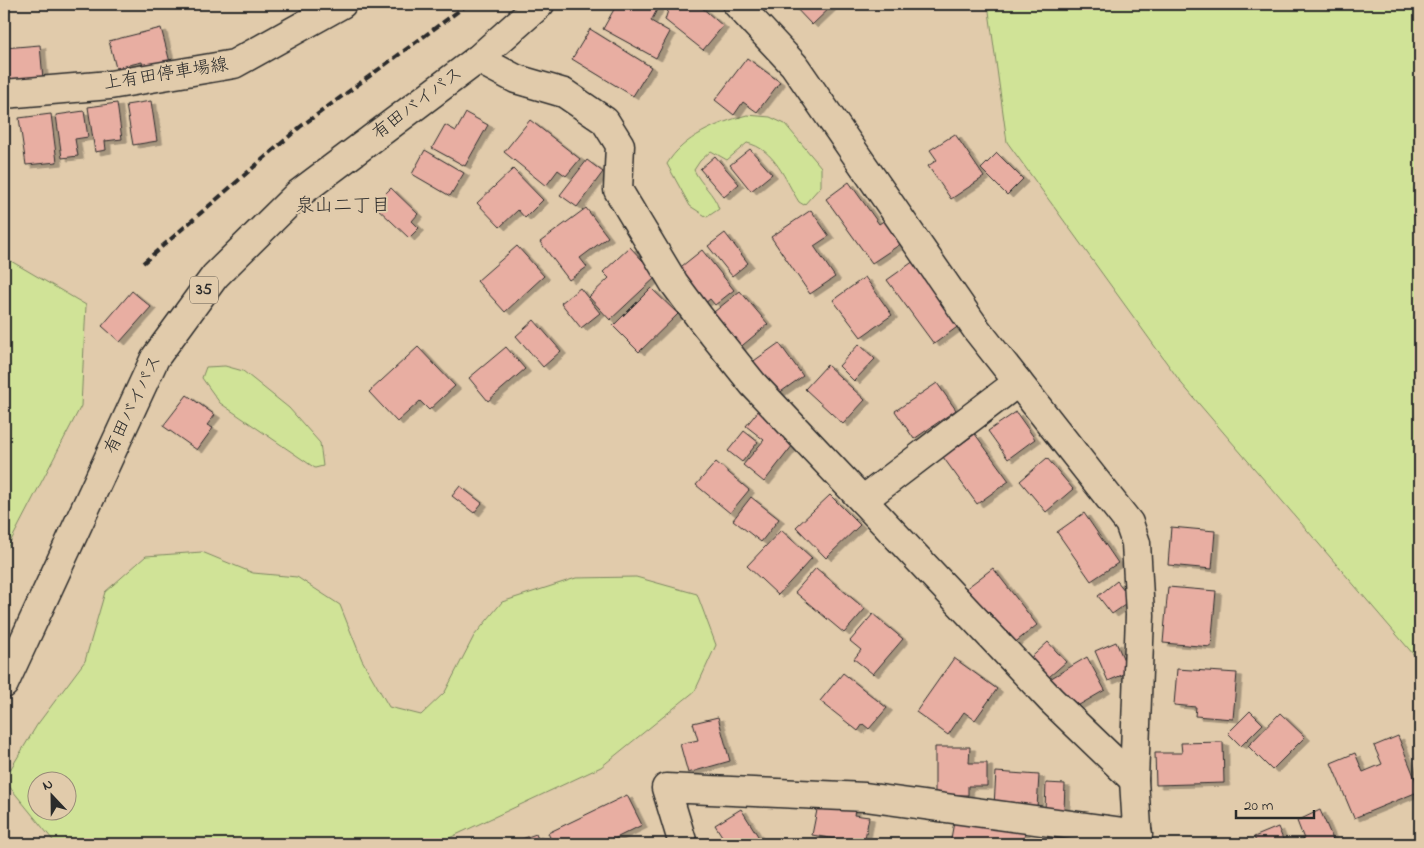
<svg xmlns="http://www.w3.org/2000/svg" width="1424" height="848" font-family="'Indie Flower','Klee One',sans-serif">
  <defs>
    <filter id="shadow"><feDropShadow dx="5.5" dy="3" stdDeviation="0" flood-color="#0004"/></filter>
  </defs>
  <rect width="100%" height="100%" fill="#e1cbab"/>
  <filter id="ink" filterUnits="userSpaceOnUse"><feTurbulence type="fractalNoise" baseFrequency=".02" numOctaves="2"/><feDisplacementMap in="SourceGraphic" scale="10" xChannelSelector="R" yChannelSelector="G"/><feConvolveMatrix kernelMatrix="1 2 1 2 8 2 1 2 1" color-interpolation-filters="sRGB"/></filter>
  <g filter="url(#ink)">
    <g fill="#d0e397" stroke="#7e8761" fill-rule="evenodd">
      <polygon points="988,4 1420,4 1420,662 1182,384 1007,142"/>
      <path d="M747 115 770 117 785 124 821 167V186L804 205 799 202C785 180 775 149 747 143L727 160 711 151 700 161 694 170C701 185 714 193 719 209L707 217 690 206 667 164C683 137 717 123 747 115Z"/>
      <polygon points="4,257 86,305 81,406 4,554"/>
      <polygon points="225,366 243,371 289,408 320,443 323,466 315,468 220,403 202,378 206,367"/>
      <path d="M202 552 253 573 297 577 340 605 362 660 389 707 421 715 445 692 474 636 502 602 576 578 636 577 697 594 716 645 695 691 601 767 445 840 442 844H56L4 780 37 725 85 661 105 592 146 556ZM68 780V810H38V780Z"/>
    </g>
    <g fill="#e8aea2" stroke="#2b2b2b" filter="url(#shadow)">
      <polygon points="617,4 660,4 651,21 670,32 656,58 603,29"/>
      <polygon points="670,4 701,4 700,6 723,26 703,50 665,20"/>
      <polygon points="792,4 834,4 812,25"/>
      <polygon points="161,28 171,66 144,73 142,62 116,68 109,41"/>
      <polygon points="590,29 651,67 633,96 572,59"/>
      <polygon points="40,45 43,79 4,83 4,48"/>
      <polygon points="747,58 780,82 757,112 743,102 734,115 715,100"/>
      <polygon points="151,101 157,141 133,145 126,105"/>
      <polygon points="117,103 122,139 105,141 106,150 95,152 88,107"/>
      <polygon points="84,111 88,137 75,139 78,156 62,158 56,115"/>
      <polygon points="466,113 488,125 465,166 432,148 445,125 456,131"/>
      <polygon points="51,114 57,162 26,165 19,118"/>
      <polygon points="530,120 580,159 566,176 558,170 546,186 504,152"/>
      <polygon points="955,134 984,177 951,199 928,166 937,160 930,150"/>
      <polygon points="750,149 772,174 751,191 730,165"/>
      <polygon points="425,150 464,173 450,196 412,174"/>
      <polygon points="997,153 1023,179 1007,195 981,169"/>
      <polygon points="715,156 739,184 724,197 700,169"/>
      <polygon points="587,160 603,172 577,207 560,195"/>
      <polygon points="513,169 543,200 525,218 518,210 500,227 477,203"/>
      <polygon points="849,182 879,224 885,220 902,243 872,263 826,199"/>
      <polygon points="391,188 418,214 412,221 419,228 409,238 374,205"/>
      <polygon points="586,208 608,237 580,258 587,267 569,280 540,242"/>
      <polygon points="811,210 829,236 814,246 835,277 810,294 771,237"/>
      <polygon points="725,233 748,263 732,276 708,246"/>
      <polygon points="517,246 544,276 505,312 477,281"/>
      <polygon points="630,247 657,276 610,320 589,297 609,278 603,272"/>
      <polygon points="702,250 734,290 715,305 710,299 704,304 677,270"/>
      <polygon points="914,261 960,325 934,344 887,280"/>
      <polygon points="865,277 892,315 861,337 833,300"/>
      <polygon points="580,288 600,313 581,328 561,303"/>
      <polygon points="651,288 678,314 639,352 613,326"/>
      <polygon points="132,291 151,307 120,342 102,326"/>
      <polygon points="740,291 768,324 737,350 709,316"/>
      <polygon points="534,320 561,351 543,367 516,336"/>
      <polygon points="779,343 803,376 775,396 751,363"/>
      <polygon points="859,344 875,359 854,381 839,366"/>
      <polygon points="418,347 455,386 429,410 420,401 397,422 369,392"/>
      <polygon points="506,347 525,369 488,401 469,378"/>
      <polygon points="827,365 865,400 843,424 805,389"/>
      <polygon points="937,383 956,410 914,439 895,411"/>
      <polygon points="187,395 215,415 207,425 213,428 197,450 163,426"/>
      <polygon points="759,410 796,441 764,482 743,465 764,440 746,426"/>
      <polygon points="1016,412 1035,439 1008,459 988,431"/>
      <polygon points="744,431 758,442 742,462 728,451"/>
      <polygon points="975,434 1009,481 977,504 943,457"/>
      <polygon points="1047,458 1073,489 1046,512 1020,481"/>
      <polygon points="716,462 749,490 730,513 696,485"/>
      <polygon points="460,486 482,503 474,513 452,496"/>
      <polygon points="830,495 860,525 826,558 796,527"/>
      <polygon points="751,497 779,519 761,542 733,520"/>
      <polygon points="1084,513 1118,563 1091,581 1057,532"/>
      <polygon points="1171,527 1215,531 1212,569 1168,565"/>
      <polygon points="781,530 812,558 778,595 747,566"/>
      <polygon points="816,568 865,609 844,633 795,592"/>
      <polygon points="993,568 1037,625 1008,648 989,624 995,619 988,611 980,618 960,593"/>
      <polygon points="1117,581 1132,600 1112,614 1098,596"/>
      <polygon points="1168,587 1216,591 1211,647 1163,643"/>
      <polygon points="873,614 903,639 873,674 854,659 861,650 850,641"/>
      <polygon points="1048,642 1066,662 1041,684 1024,664"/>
      <polygon points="1116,642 1129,672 1108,681 1095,651"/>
      <polygon points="1087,657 1105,690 1067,712 1048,680"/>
      <polygon points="954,658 997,689 975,720 964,712 948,735 916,712"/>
      <polygon points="1177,669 1237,673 1233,719 1195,716 1196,707 1174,705"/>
      <polygon points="843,673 887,708 869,729 863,724 858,731 820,701"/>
      <polygon points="1250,711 1263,724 1241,746 1228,733"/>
      <polygon points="1280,713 1305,737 1272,770 1248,746"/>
      <polygon points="718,717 730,761 688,773 680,744 698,740 693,723"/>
      <polygon points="1398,736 1420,791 1354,818 1331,763 1355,753 1363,772 1382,764 1374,746"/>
      <polygon points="1223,742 1224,783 1156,785 1155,753 1182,753 1181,743"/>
      <polygon points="935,747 970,747 969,763 987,763 987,786 968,786 968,795 935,795"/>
      <polygon points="996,772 1039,775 1037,808 994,806"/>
      <polygon points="1046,783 1065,784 1064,811 1045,810"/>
      <polygon points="627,795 642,825 604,844 553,844 548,833"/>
      <polygon points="819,800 856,806 854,815 869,817 864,844 812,835"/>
      <polygon points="741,809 763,844 727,844 715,825"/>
      <polygon points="1320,810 1335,844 1291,844 1304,839 1297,821"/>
      <polygon points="954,822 1025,833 1023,844 950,844"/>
      <polygon points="1278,827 1285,844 1257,844 1254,837"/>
      <polygon points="536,834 540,844 508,844"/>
      <polygon points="1048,837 1096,843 1096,844 1047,844"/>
    </g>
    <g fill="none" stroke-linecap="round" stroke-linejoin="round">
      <g stroke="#2b2b2b" stroke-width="31">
        <g id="minor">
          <polyline points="737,4 794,65 977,330 1129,523 1136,543 1140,615 1134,780 1138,844"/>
          <polyline points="478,59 516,79 564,93 605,121 620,145 618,190 674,283 700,318 753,384 1051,700 1134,780"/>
          <polyline points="863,500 1018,382"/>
          <polyline points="683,844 666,788 865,797 1138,834"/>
        </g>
      </g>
      <g stroke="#2b2b2b" stroke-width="31">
        <polyline id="secondary" points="4,94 110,85 234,64 342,4"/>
      </g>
      <g stroke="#2b2b2b" stroke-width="31">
        <polyline id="trunk" points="4,684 155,358 215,276 297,195 478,59 540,4"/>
      </g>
      <use href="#minor" stroke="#e1cbab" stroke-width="28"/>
      <use href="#secondary" stroke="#e1cbab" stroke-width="28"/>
      <use href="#trunk" stroke="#e1cbab" stroke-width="28"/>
      <polyline stroke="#2b2b2b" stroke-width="4" stroke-dasharray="8 4" stroke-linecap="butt" points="143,263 300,127 468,4"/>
    </g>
  </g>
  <g text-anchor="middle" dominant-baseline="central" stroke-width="4" stroke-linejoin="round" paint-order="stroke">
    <rect fill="#e1cbab" stroke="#625b51" stroke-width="1" x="190" y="276.5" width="28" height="27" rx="4"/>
    <g font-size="16" font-weight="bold" fill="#2b2b2b">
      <text x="204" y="290">35</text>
    </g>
    <g font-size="18" fill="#2b2b2b" stroke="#e1cbab">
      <text transform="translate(166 75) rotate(-9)">上有田停車場線</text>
      <text transform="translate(418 104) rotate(-37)">有田バイパス</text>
      <text transform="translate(134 405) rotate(-64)">有田バイパス</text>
    </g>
    <g font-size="19" fill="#2b2b2b" stroke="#e1cbab">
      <text x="343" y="206">泉山二丁目</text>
    </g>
  </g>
  <rect width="1424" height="848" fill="none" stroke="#e1cbab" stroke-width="20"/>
  <rect x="10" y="10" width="1404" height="828" fill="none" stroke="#2b2b2b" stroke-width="2" filter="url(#ink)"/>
  <g transform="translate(52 796) rotate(338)"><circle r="24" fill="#e1cbab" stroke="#988b78"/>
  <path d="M0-4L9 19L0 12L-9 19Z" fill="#2b2b2b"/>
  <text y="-8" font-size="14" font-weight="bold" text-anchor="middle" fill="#2b2b2b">N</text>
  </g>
  <path d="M1236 810v8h78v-8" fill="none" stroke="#2b2b2b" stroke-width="2.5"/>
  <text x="1244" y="810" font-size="15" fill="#2b2b2b" stroke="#e1cbab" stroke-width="4" paint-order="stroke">20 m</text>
</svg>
